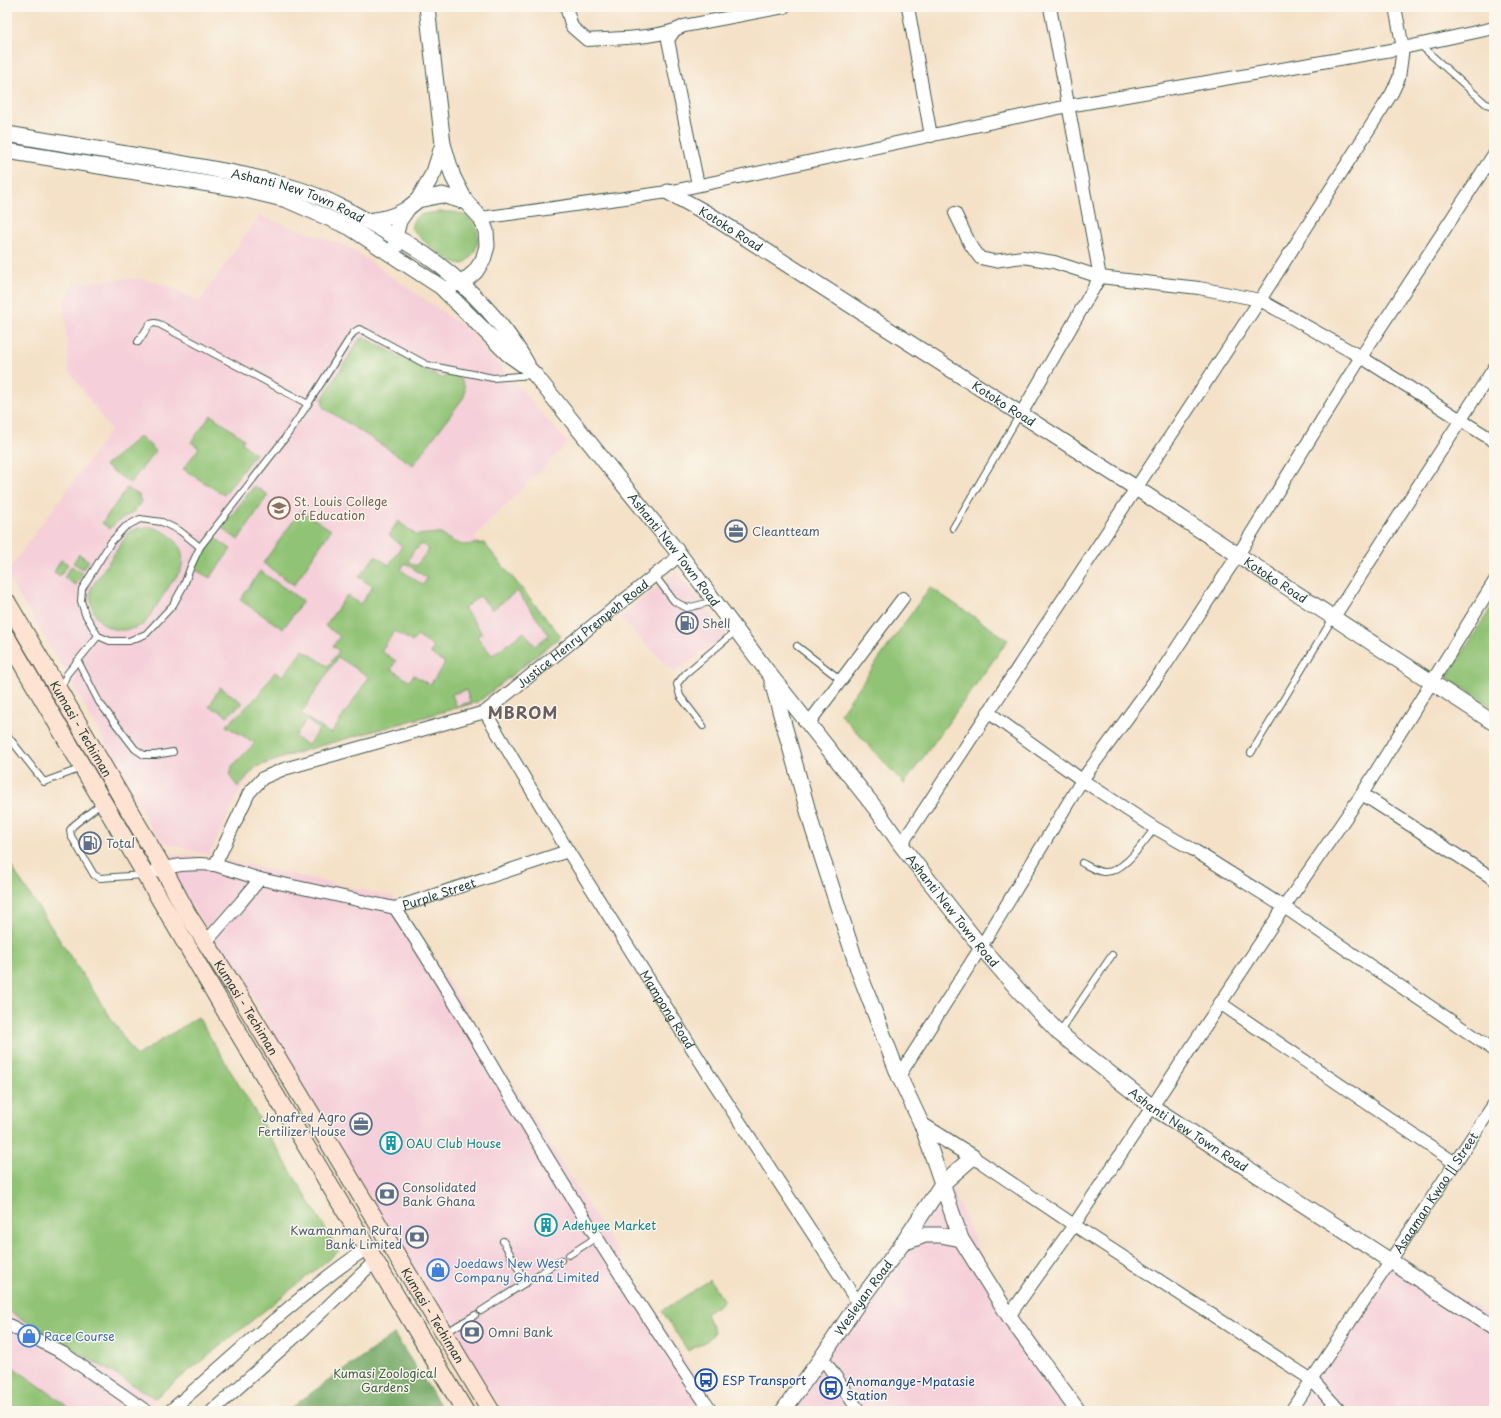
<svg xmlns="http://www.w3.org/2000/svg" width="1501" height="1418" font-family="'Playpen Sans',sans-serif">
  <rect width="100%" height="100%" fill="#fbf7ec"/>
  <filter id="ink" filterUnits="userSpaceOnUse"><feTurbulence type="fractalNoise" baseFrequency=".025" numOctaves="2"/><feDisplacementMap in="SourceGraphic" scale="8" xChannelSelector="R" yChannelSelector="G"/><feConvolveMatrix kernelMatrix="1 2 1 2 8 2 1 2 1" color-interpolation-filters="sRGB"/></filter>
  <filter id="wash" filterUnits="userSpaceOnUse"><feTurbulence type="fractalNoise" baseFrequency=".012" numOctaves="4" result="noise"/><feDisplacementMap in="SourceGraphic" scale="16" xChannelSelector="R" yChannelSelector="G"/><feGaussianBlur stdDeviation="0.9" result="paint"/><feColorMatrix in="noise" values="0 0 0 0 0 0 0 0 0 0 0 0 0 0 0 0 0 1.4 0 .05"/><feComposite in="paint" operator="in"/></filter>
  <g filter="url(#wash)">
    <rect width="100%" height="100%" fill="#f4e1c7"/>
    <g fill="#f5cfd9">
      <polygon points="259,216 347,246 469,330 568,443 474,537 560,639 479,703 308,751 257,768 238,794 209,855 158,841 67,674 7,576 7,572 111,430 69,371 64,302 74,283 140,278 171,287 199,302"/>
      <polygon points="676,572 726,635 674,673 620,617"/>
      <polygon points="161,854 196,856 259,867 393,897 443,974 717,1411 502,1411 299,1082 247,986 180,889"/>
      <polygon points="933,1187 952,1189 992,1279 1085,1411 775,1411 901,1235"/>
      <polygon points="1392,1252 1494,1320 1494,1411 1281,1411"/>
      <polygon points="7,1310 155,1398 145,1411 75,1411 7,1363"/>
    </g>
    <g fill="#90c374" stroke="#588054" fill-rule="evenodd">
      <path d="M439 212C448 212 456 211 464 215 485 226 480 253 463 264 445 262 423 241 411 228 414 212 425 214 439 212Z"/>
      <path d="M362 338H365L443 379 447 372C460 376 467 382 464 397L413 465 324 408 322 399 359 340Z"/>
      <polygon points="211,415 244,439 242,443 255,454 224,495 183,469 199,448 191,442"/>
      <polygon points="140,436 156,451 130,483 105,466"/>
      <polygon points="254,486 268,495 238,540 222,528"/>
      <path d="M127 488 139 495 141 502C135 516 118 517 110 529L102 523Z"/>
      <polygon points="301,510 331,530 294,585 263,563"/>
      <path d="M398 521 416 535 439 533 452 541 463 545 484 543 561 636 478 702 305 750 256 767 238 787 234 782 230 776 232 766 255 743 226 726 255 699 275 672 283 676 303 650 328 666 339 651 333 646 340 636 325 626 347 595 360 604 373 587 359 577 375 556 389 565 402 546 389 535ZM421 544 429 549 416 566 408 561 415 548 417 549ZM405 563 427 578 423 585 401 570ZM517 591 549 635 535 646 524 632 492 655 477 637 482 633 464 608 480 596 492 610ZM395 631 412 642 417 636 434 647 430 653 445 663 430 685 414 675 409 681 391 669 396 661 381 651ZM338 657 369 677 331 734 301 714ZM466 690 470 702 456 706 452 694ZM306 720 319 729 308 745 295 737Z"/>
      <path d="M151 527C170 532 186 544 182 566 181 572 175 578 172 582 163 596 154 610 144 624 114 640 87 623 91 588L129 532 139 528Z"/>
      <polygon points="215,538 231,549 210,578 196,570 201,555"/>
      <polygon points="79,554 89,561 83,569 73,563"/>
      <polygon points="61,560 68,564 60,576 54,572"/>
      <polygon points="71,566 83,573 76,585 64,578"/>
      <polygon points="260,571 303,601 283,629 240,600"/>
      <polygon points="930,587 1008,640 904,784 840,714"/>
      <polygon points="1491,608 1494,611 1494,708 1447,677"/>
      <polygon points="220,687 243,703 227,716 220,711 209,707"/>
      <polygon points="7,860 136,1056 198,1017 339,1251 155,1398 7,1310"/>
      <path d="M710 1280 724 1301 706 1314 714 1331C713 1340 696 1346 688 1351L662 1311Z"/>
      <polygon points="7,1363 75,1411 7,1411"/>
    </g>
    <polygon fill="#74a966" stroke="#4a734d" points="394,1334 444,1411 286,1411"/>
  </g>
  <g filter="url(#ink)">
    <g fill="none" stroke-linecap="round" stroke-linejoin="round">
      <g stroke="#3f564a" stroke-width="8">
        <g id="service">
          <polyline points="1419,44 1486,104 1494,106"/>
          <polyline points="138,342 150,324 155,323 159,324 308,404"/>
          <polygon points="140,519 162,522 180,531 200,547 191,566 184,585 173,605 146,634 129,641 110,641 98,636 85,614 81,601 82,589 111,542 125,527"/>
          <polyline points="953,528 1020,414"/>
          <polyline points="200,547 285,438 308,404 353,333 359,329 366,332 427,365 493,378 532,375"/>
          <polyline points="655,576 674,601 687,608 714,601"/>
          <polyline points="797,646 841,680"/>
          <polyline points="78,661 99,702 135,749 144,755 155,755 173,752"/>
          <polyline points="61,688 67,674 98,636"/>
          <polyline points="703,726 680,696 677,684 685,674 736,631"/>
          <polyline points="7,735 44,782 82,768"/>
          <polyline points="1251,753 1333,618"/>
          <polyline points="103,802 74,825 70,830 71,836 94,875 100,878 144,875"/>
          <path d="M1082 863C1088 866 1096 871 1103 872 1124 874 1143 842 1155 828"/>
          <polyline points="1059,1033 1112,955"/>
          <polyline points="503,1241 526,1283"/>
          <polyline points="569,1255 597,1237"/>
          <polyline points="481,1311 561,1260"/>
          <polyline points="445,1333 475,1315"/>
        </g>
      </g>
      <g stroke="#3f564a" stroke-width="14">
        <g id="minor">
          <path d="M566 7 572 27 587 40C615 38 659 39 684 26L784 7"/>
          <polyline points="908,7 931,136"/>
          <polyline points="674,31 668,40 698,185"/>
          <polyline points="955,213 970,244 980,258 994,261 1023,257 1054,262 1100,277 1199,288 1260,300 1361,357 1494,441"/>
          <polyline points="481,218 668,192 1068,106 1403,48 1494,28"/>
          <polyline points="1021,414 1100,277 1050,7"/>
          <polyline points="1334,617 1494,368"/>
          <path id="s1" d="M485 712 568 851 709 1075 858 1303"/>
          <polyline points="988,712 1082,780 1155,828 1192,849 1284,907 1494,1050"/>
          <polyline points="808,724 903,598"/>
          <polyline points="1362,794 1494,879"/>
          <polyline points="901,845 1260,300 1392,93 1399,78 1403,48 1395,7"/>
          <path id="s2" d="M215 865 249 793 263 778 284 769 485 712 680 555"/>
          <path id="s3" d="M146 875 163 868 181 865 200 864 215 865 260 879 395 908 568 851"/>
          <path d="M395 908C434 966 469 1027 505 1088 571 1197 638 1306 711 1411"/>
          <polyline points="206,942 241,902 260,879"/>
          <polyline points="1220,1003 1455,1163"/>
          <polyline points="899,1076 981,947 1082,780 1163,669 1238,555 1361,357 1494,154"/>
          <polyline points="973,1157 1074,1225 1312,1380 1340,1411"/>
          <polyline points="1009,1316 1074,1225 1284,907 1362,794 1494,582"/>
          <polyline points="7,1324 63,1353 146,1411"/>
          <polyline points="822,1357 859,1411"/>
          <path d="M170 1411C234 1356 297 1296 367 1248"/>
          <polyline points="212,1411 304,1329 375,1261"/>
          <path id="s4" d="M1291 1411 1494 1104"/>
        </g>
      </g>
      <g stroke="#3f564a" stroke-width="17">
        <g id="tertiary">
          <polyline points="427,7 443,144 453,177 466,202"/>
          <path id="s5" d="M7 134C61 143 114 152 168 161 213 169 258 176 301 190 336 202 362 218 393 236 397 239 402 240 407 243 454 271 500 316 527 364"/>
          <path id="s6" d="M7 151 246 190 287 200 349 227 441 287 508 354 529 369 535 375 680 555 770 675 876 809 901 845 981 947 1020 992 1059 1033 1151 1106 1494 1328"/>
          <path id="s7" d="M668 192 710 215 1136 488 1494 723"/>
          <polyline points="418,200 434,172 443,144"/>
          <path d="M367 221C382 220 394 217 407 209"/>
          <polyline points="396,246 395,237 399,221 408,208 418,200 442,195 466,202 481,218 486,231 487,246 483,260 475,272 468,278 451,286"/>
          <polyline points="772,682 813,829 859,972 899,1076 922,1125 961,1239 1009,1316 1078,1411"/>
          <polyline points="903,1243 925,1235 940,1235 961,1239"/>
          <path id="s8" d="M783 1411 822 1357 858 1303 903 1243 942 1184 973 1157 922 1125"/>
        </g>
      </g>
      <g stroke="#3f564a" stroke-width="19">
        <g id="secondary">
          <path id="s9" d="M7 602 163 868 187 913 245 1004 491 1411"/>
          <polyline points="7,638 230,1019 465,1411"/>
        </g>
      </g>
      <use href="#service" stroke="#fff" stroke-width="6"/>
      <use href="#minor" stroke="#fff" stroke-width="12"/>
      <use href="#tertiary" stroke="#fff" stroke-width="15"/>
      <use href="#secondary" stroke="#fee3d2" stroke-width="17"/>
    </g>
  </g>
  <defs>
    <g id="university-ring" transform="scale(1.15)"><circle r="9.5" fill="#fbf7ec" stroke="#8d6e63" stroke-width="1.5"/><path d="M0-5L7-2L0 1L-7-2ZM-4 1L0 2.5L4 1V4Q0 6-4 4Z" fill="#8d6e63"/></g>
    <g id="office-ring" transform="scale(1.15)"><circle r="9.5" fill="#fbf7ec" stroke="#5c6f8a" stroke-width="1.5"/><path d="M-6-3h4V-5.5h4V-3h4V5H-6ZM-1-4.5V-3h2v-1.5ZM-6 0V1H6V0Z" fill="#5c6f8a"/></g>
    <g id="fuel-ring" transform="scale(1.15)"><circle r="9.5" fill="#fbf7ec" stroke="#5c6f8a" stroke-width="1.5"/><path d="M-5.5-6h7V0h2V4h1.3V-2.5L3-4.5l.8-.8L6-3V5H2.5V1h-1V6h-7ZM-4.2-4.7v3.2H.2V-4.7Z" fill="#5c6f8a"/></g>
    <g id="building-ring" transform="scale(1.15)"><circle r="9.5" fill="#fbf7ec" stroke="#0f9aa8" stroke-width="1.5"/><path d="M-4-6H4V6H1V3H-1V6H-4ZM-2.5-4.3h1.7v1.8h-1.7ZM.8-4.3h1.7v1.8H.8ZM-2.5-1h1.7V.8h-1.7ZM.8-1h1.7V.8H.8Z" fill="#0f9aa8"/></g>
    <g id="bank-ring" transform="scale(1.15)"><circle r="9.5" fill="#fbf7ec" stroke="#5c6f8a" stroke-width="1.5"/><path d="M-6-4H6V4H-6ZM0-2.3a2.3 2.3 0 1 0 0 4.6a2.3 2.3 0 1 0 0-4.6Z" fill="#5c6f8a"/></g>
    <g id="shop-ring" transform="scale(1.15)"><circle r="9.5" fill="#fbf7ec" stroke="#3f7fe0" stroke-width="1.5"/><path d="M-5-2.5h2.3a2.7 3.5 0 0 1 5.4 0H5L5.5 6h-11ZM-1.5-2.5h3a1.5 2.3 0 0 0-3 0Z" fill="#3f7fe0"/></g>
    <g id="bus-ring" transform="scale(1.15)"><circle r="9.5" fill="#fbf7ec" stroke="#1a4fb4" stroke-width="1.5"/><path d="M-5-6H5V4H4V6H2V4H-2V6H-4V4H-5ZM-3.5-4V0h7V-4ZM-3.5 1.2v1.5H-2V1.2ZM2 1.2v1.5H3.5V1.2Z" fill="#1a4fb4"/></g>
  </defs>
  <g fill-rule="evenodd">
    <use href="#university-ring" x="279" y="508"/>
    <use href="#office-ring" x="736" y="531"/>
    <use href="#fuel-ring" x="687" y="623"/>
    <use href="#fuel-ring" x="90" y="843"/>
    <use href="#office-ring" x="361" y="1124"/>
    <use href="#building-ring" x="391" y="1143"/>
    <use href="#bank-ring" x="387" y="1194"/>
    <use href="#building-ring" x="546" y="1225"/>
    <use href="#bank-ring" x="417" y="1237"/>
    <use href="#shop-ring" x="438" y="1270"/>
    <use href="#bank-ring" x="472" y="1332"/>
    <use href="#shop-ring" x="29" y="1336"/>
    <use href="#bus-ring" x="706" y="1380"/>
    <use href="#bus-ring" x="831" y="1388"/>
  </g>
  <g text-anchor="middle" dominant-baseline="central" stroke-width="3" stroke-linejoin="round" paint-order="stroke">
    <g font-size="12" fill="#1f3d34" stroke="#fbf7ec">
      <text stroke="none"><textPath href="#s5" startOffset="298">Ashanti New Town Road</textPath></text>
      <text stroke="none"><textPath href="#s7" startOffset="73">Kotoko Road</textPath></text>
      <text stroke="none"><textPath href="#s7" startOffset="397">Kotoko Road</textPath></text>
      <text stroke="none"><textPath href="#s6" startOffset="814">Ashanti New Town Road</textPath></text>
      <text stroke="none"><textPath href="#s7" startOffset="721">Kotoko Road</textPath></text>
      <text stroke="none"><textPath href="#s2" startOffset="457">Justice Henry Prempeh Road</textPath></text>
      <text stroke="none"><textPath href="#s9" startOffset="147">Kumasi - Techiman</textPath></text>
      <text stroke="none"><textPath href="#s3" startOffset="302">Purple Street</textPath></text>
      <text stroke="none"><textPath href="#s6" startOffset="1270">Ashanti New Town Road</textPath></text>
      <text stroke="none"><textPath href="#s9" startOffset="471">Kumasi - Techiman</textPath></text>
      <text stroke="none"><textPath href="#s1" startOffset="349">Mampong Road</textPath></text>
      <text stroke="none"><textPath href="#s6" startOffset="1594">Ashanti New Town Road</textPath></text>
      <text stroke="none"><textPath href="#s4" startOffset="262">Asaaman Kwao || Street</textPath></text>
      <text stroke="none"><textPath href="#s8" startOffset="139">Wesleyan Road</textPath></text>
      <text stroke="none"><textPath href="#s9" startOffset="831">Kumasi - Techiman</textPath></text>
    </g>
    <g font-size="12" fill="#785e54" stroke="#fbf7ec" text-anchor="start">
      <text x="294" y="501">St. Louis College<tspan x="294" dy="14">of Education</tspan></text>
    </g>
    <g font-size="12" fill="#4e5e75" stroke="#fbf7ec" text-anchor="start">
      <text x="752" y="531">Cleantteam</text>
      <text x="702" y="623">Shell</text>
      <text x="106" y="843">Total</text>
      <text x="346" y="1117" text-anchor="end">Jonafred Agro<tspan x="346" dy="14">Fertilizer House</tspan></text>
      <text x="402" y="1187">Consolidated<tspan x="402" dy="14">Bank Ghana</tspan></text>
      <text x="402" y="1230" text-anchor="end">Kwamanman Rural<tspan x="402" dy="14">Bank Limited</tspan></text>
      <text x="488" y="1332">Omni Bank</text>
    </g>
    <g font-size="12" fill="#0d838f" stroke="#fbf7ec" text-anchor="start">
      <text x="406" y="1143">OAU Club House</text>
      <text x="562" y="1225">Adehyee Market</text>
    </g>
    <g font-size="12" fill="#366cbe" stroke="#fbf7ec" text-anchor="start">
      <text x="454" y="1263">Joedaws New West<tspan x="454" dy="14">Company Ghana Limited</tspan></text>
      <text x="44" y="1336">Race Course</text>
    </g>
    <g font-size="12" fill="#3b5e44" stroke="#fbf7ec">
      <text x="385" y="1373">Kumasi Zoological<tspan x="385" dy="14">Gardens</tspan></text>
    </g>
    <g font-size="12" fill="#164399" stroke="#fbf7ec" text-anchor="start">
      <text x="722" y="1380">ESP Transport</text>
      <text x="846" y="1381">Anomangye-Mpatasie<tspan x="846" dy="14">Station</tspan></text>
    </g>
    <g font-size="16" font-weight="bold" letter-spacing="1" fill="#695e62" stroke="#fbf7ec">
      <text x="523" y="712">MBROM</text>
    </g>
  </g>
  <rect width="1501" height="1418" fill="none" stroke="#fbf7ec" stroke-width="24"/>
</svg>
